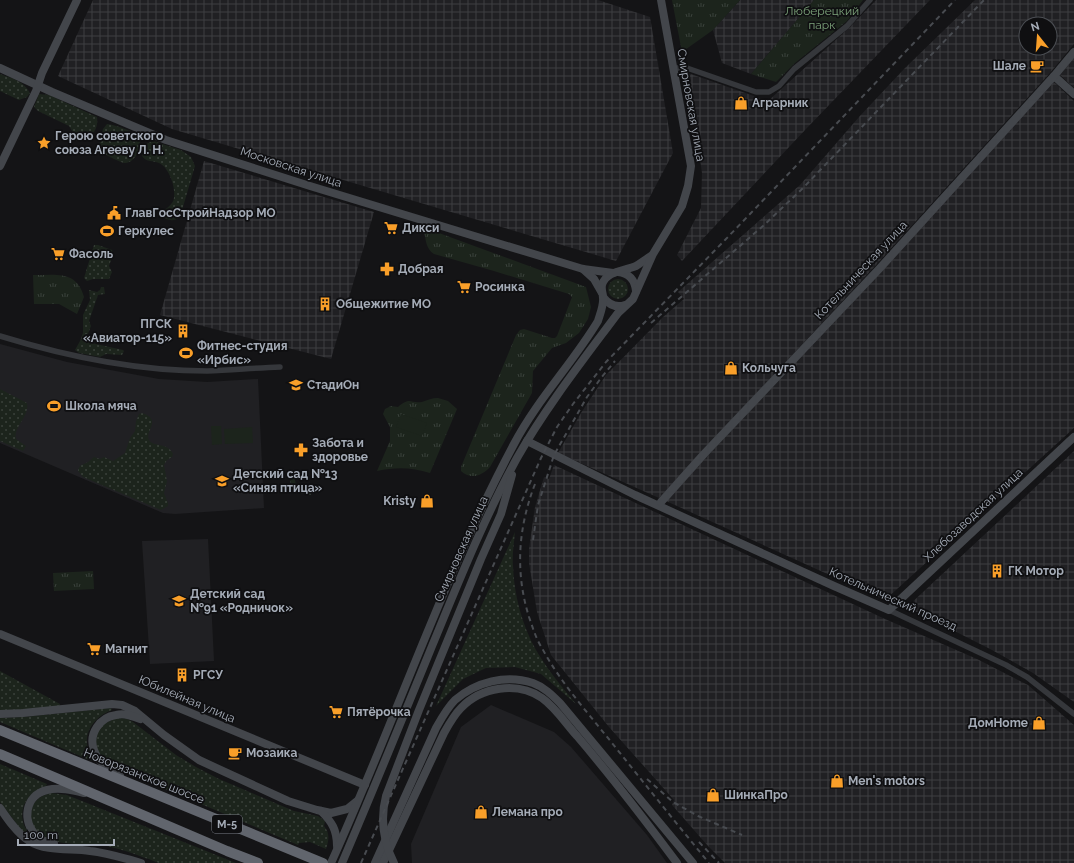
<svg xmlns="http://www.w3.org/2000/svg" width="1074" height="863" font-family="Raleway,sans-serif">
  <defs>
    <pattern id="industrial-grid" width="8" height="8" patternUnits="userSpaceOnUse"><rect width="8" height="8" fill="#202023"/><path d="M0 4h8M4 0v8" fill="none" stroke="#3d3e41"/></pattern>
    <pattern id="grass-dots" width="8" height="8" patternUnits="userSpaceOnUse"><rect width="8" height="8" fill="#1c241c"/><path d="M2 2h.1M6 6h.1" fill="none" stroke="#3a413b" stroke-width="1.8" stroke-linecap="round"/></pattern>
    <pattern id="park-tufts" width="24" height="20" patternUnits="userSpaceOnUse"><rect width="24" height="20" fill="#1c241c"/><path d="M3 7l-1-3M5 7V3M7 7l1-3M15 17l-1-3M17 17v-4M19 17l1-3" fill="none" stroke="#3a413b"/></pattern>
  </defs>
  <rect width="100%" height="100%" fill="#141416"/>
  <g fill="#202023">
    <polygon points="0,344 67,362 159,379 207,382 258,379 264,508 175,514 163,513 0,443"/>
    <polygon points="208,539 214,661 150,664 142,541"/>
    <polygon points="491,705 554,732 571,747 647,835 667,863 412,863 411,844 461,727"/>
  </g>
  <g fill="url(#industrial-grid)" fill-rule="evenodd">
    <polygon points="93,0 598,0 650,17 673,153 616,261 172,129 58,76"/>
    <polygon points="740,0 814,0 751,74 722,63 713,30"/>
    <polygon points="876,0 930,0 806,129 682,261 677,255 701,208 702,173 688,73 768,101 849,28"/>
    <path d="M975 0H1074V44L1050 73 877 264 659 498 558 453 581 413 606 375 663 317 684 299 678 292 800 185 859 117 905 68ZM1026 24H1050V48H1026Z"/>
    <polygon points="1074,58 1074,88 1060,75"/>
    <polygon points="1054,82 1074,101 1074,428 885,600 666,501"/>
    <polygon points="204,161 374,212 331,359 160,315"/>
    <polygon points="1074,451 1074,702 1033,673 992,650 907,607"/>
    <polygon points="554,465 885,619 977,659 1028,685 1074,725 1074,863 725,863 708,846 672,805 674,800 609,727 551,655 537,612 529,563 529,549 535,507 544,477 549,479"/>
  </g>
  <g fill="url(#grass-dots)">
    <path d="M0 74C11 78 24 81 30 93L27 97 19 100 0 91Z"/>
    <path d="M39 94 49 95 97 117C99 132 89 140 75 141L74 134 69 126 38 111 34 107Z"/>
    <path d="M107 124C120 126 129 130 140 137 141 146 137 162 125 163 121 163 106 155 102 152 101 150 100 148 99 146L103 129Z"/>
    <path d="M153 141 181 150 191 157 195 166 180 217C174 222 167 221 161 215 164 208 173 206 174 198 176 188 169 167 159 163 153 160 147 163 142 156L146 144Z"/>
    <polygon points="94,245 98,245 112,250 113,254 109,266 112,272 109,279 93,279 87,281 84,278"/>
    <circle cx="618" cy="289" r="10"/>
    <polygon points="101,287 104,287 105,294 98,295 89,321 91,326 87,336 87,342 123,350 124,351 122,355 106,354 100,357 79,353 75,350 80,341 83,333 83,315 90,300 89,290 97,292 100,290"/>
    <path d="M0 389 27 403C30 416 13 427 16 439L26 446 23 451 0 441Z"/>
    <path d="M142 413C163 420 144 431 149 440 152 447 168 442 173 454L172 457 167 460 164 465 167 481 164 493 168 503V506L161 510 83 477 78 471C79 465 82 465 86 463 89 462 91 459 94 457L100 459 104 457 113 461 125 453 130 438 135 431 136 421 139 414Z"/>
    <polygon points="290,475 294,475 296,485 310,484 311,495 291,492"/>
    <path d="M515 532C514 543 512 555 513 566 514 595 522 625 536 650 547 669 562 687 576 704L541 674 515 667 486 668 463 679 436 706Z"/>
    <polygon points="0,671 60,704 60,706 22,710 0,711"/>
    <path d="M111 708 112 710C96 716 83 731 88 748 89 752 91 756 93 760L92 761 0 722V718L24 717Z"/>
    <path d="M120 718 127 719 133 722 176 755 196 767 219 779 294 811 318 816 325 821 324 826C330 833 329 840 326 849L310 842 299 843 298 845 111 766C88 749 90 723 120 718Z"/>
    <path d="M0 764 47 784 46 786C29 792 18 806 24 825 26 830 30 834 32 839L23 832 0 802Z"/>
    <path d="M51 793 67 795 236 863C218 863 201 863 184 863 176 863 167 863 159 863 155 862 150 859 145 858 133 853 120 849 107 846 89 843 68 846 50 840 25 830 23 799 51 793Z"/>
  </g>
  <g fill="url(#park-tufts)">
    <polygon points="672,0 740,0 713,30 682,52"/>
    <polygon points="814,0 863,0 847,21 795,63 776,82 751,74"/>
    <path d="M428 229 586 287 591 307 588 319 579 333 566 343 552 348 533 371 532 393 490 467C482 476 470 480 461 471V467L516 335 520 330 524 329 552 338H555L557 336 572 297 569 294 494 271 434 254C426 249 426 240 424 232Z"/>
    <path d="M33 275C56 275 77 270 84 297L77 314 59 304H34Z"/>
    <path d="M438 398 448 401 457 409 430 473C412 467 395 467 377 471L390 441V427L383 414 385 409 391 406 398 407C411 396 410 404 422 402 428 400 432 398 438 398Z"/>
    <polygon points="93,571 94,589 54,591 53,573"/>
  </g>
  <g fill="#1c241c">
    <polygon points="401,414 427,423 422,436 396,427"/>
    <polygon points="211,426 221,426 222,444 212,445"/>
    <polygon points="252,427 253,443 225,444 224,429"/>
  </g>
  <g fill="none" stroke-linecap="round" stroke-linejoin="round">
    <g stroke="#35373b" stroke-width="5.5">
      <polyline points="673,68 687,68 756,92 769,92 779,86 794,69 847,26 870,0"/>
      <path d="M0 336C65 356 139 371 207 371 231 370 256 368 280 367"/>
      <polyline points="889,610 1006,665 1027,677 1074,714"/>
    </g>
    <g stroke="#43464b" stroke-width="8">
      <polyline points="0,68 52,92 166,140 310,186 583,269 613,273"/>
      <polyline points="1054,76 1074,94"/>
      <polyline points="0,166 36,91 42,73 77,0"/>
      <polyline points="583,269 594,279 602,293"/>
      <path d="M618 272C629 273 635 280 636 291"/>
      <path d="M603 297C609 305 616 308 625 305"/>
      <polyline points="527,441 635,495 834,586 889,610 1074,437"/>
      <polyline points="661,502 704,454 880,268 1054,76 1074,52"/>
      <polyline points="0,634 365,785"/>
      <polyline points="0,714 23,713 112,704 122,705 135,711 164,735 199,760 288,801 317,810 331,813 347,809 357,801"/>
      <path d="M120 776C109 770 98 762 94 750 88 734 100 717 116 715 125 713 132 716 140 719"/>
      <path d="M0 808C8 820 17 833 29 841 47 852 70 848 90 851 108 853 124 858 141 863"/>
      <path d="M321 811C332 822 337 830 337 846"/>
      <path d="M54 844C48 843 41 840 37 836 21 822 25 795 47 790 59 787 72 790 84 793"/>
      <path d="M331 863C394 724 442 579 514 444 537 400 572 364 598 321 600 314 604 305 603 297 603 293 601 290 602 285 606 271 624 271 636 266 641 263 646 259 651 256"/>
      <path d="M342 863C372 793 401 722 430 651 457 586 483 520 517 458 546 407 583 360 618 313L633 299 653 254 682 206 688 186 691 166 661 0"/>
      <path d="M375 863 436 728C441 719 447 708 455 700 476 682 506 674 533 683 544 687 552 695 560 703L693 863"/>
      <path d="M383 863 444 733C449 724 454 715 461 708 481 687 517 681 542 698 556 708 566 724 577 736 612 777 645 820 677 863"/>
      <path d="M394 863C383 841 380 819 386 796L419 710 481 559 501 514 512 475"/>
    </g>
    <g stroke="#61656d" stroke-width="10">
      <polyline points="0,730 323,863"/>
      <polyline points="0,754 227,851 258,863"/>
    </g>
    <g stroke="#484b50" stroke-width="2" stroke-dasharray="5 4" stroke-linecap="butt">
      <polyline points="651,323 763,226 801,190 984,0"/>
      <path d="M535 484C518 528 515 572 529 617 533 628 536 639 542 648 560 682 588 713 612 743 644 783 676 823 709 863"/>
      <polyline points="533,540 538,505 554,455 587,397 601,378 615,361"/>
      <polyline points="647,779 673,802 698,816 742,835"/>
      <polyline points="699,842 719,863"/>
      <polyline points="361,863 541,458 557,427 573,404 606,362 725,240 955,0"/>
    </g>
  </g>
  <defs>
    <g id="cafe-bare" transform="scale(1.08)"><path d="M-5.5-4.5H6V0H3Q3 3.5 0 3.5H-2.5Q-5.5 3.5-5.5 0ZM3-3.2v2h1.7v-2ZM-6 4.5H4V6H-6Z" fill="#f99f29" stroke="#0f0f11" stroke-width="2.5" paint-order="stroke"/></g>
    <g id="shop-bare" transform="scale(1.08)"><path d="M-5-2.5h2.3a2.7 3.5 0 0 1 5.4 0H5L5.5 6h-11ZM-1.5-2.5h3a1.5 2.3 0 0 0-3 0Z" fill="#f99f29" stroke="#0f0f11" stroke-width="2.5" paint-order="stroke"/></g>
    <g id="sight-bare" transform="scale(1.08)"><path d="M0-6L1.8-2.2L6-1.7L2.9 1.2L3.7 5.4L0 3.3L-3.7 5.4L-2.9 1.2L-6-1.7L-1.8-2.2Z" fill="#f99f29" stroke="#0f0f11" stroke-width="2.5" paint-order="stroke"/></g>
    <g id="civic-bare" transform="scale(1.08)"><path d="M-.6-6.5H3V-4.5H.6V-3L4-1V1h2V6H-6V1h2V-1L-.6-3ZM-1.2 2.5V6h2.4V2.5Z" fill="#f99f29" stroke="#0f0f11" stroke-width="2.5" paint-order="stroke"/></g>
    <g id="supermarket-bare" transform="scale(1.08)"><path d="M-6-5.5h2.5l.6 2H6L4.5 2H-2.5L-4.4-4H-6ZM-1.5 3.2a1.3 1.3 0 1 0 .1 0ZM3 3.2a1.3 1.3 0 1 0 .1 0Z" fill="#f99f29" stroke="#0f0f11" stroke-width="2.5" paint-order="stroke"/></g>
    <g id="stadium-bare" transform="scale(1.08)"><path d="M0-5a6.5 5 0 1 0 0 10a6.5 5 0 1 0 0-10ZM-3.5-1.8h7v3.6h-7Z" fill="#f99f29" stroke="#0f0f11" stroke-width="2.5" paint-order="stroke"/></g>
    <g id="pharmacy-bare" transform="scale(1.08)"><path d="M-2-6h4v4h4v4h-4v4h-4v-4h-4v-4h4Z" fill="#f99f29" stroke="#0f0f11" stroke-width="2.5" paint-order="stroke"/></g>
    <g id="building-bare" transform="scale(1.08)"><path d="M-4-6H4V6H1V3H-1V6H-4ZM-2.5-4.3h1.7v1.8h-1.7ZM.8-4.3h1.7v1.8H.8ZM-2.5-1h1.7V.8h-1.7ZM.8-1h1.7V.8H.8Z" fill="#f99f29" stroke="#0f0f11" stroke-width="2.5" paint-order="stroke"/></g>
    <g id="school-bare" transform="scale(1.08)"><path d="M0-5L7-2L0 1L-7-2ZM-4 1L0 2.5L4 1V4Q0 6-4 4Z" fill="#f99f29" stroke="#0f0f11" stroke-width="2.5" paint-order="stroke"/></g>
  </defs>
  <g fill-rule="evenodd">
    <use href="#cafe-bare" x="1037" y="66"/>
    <use href="#shop-bare" x="741" y="103"/>
    <use href="#sight-bare" x="44" y="143"/>
    <use href="#civic-bare" x="114" y="213"/>
    <use href="#supermarket-bare" x="391" y="228"/>
    <use href="#stadium-bare" x="107" y="231"/>
    <use href="#supermarket-bare" x="58" y="254"/>
    <use href="#pharmacy-bare" x="387" y="269"/>
    <use href="#supermarket-bare" x="464" y="287"/>
    <use href="#building-bare" x="325" y="304"/>
    <use href="#building-bare" x="183" y="331"/>
    <use href="#stadium-bare" x="186" y="353"/>
    <use href="#shop-bare" x="731" y="368"/>
    <use href="#school-bare" x="296" y="385"/>
    <use href="#stadium-bare" x="54" y="406"/>
    <use href="#pharmacy-bare" x="301" y="450"/>
    <use href="#school-bare" x="222" y="481"/>
    <use href="#shop-bare" x="427" y="501"/>
    <use href="#building-bare" x="997" y="571"/>
    <use href="#school-bare" x="179" y="601"/>
    <use href="#supermarket-bare" x="94" y="649"/>
    <use href="#building-bare" x="182" y="675"/>
    <use href="#supermarket-bare" x="336" y="712"/>
    <use href="#shop-bare" x="1039" y="723"/>
    <use href="#cafe-bare" x="235" y="753"/>
    <use href="#shop-bare" x="837" y="781"/>
    <use href="#shop-bare" x="713" y="795"/>
    <use href="#shop-bare" x="481" y="812"/>
  </g>
  <g text-anchor="middle" dominant-baseline="central" stroke-width="3.5" stroke-linejoin="round" paint-order="stroke">
    <rect fill="#0f0f11" stroke="#787d85" stroke-width="1" x="212" y="815" width="30" height="18" rx="3"/>
    <g font-size="11" font-weight="bold" fill="#a5acb7">
      <text x="227" y="824">М-5</text>
    </g>
    <g font-size="12" fill="#7da37b" stroke="#0f0f11">
      <text x="822" y="11">Люберецкий<tspan x="822" dy="14">парк</tspan></text>
    </g>
    <g font-size="12" font-weight="bold" fill="#a5acb7" stroke="#0f0f11" text-anchor="start">
      <text x="1026" y="66" text-anchor="end">Шале</text>
      <text x="752" y="103">Аграрник</text>
      <text x="55" y="136">Герою советского<tspan x="55" dy="14">союза Агееву Л. Н.</tspan></text>
      <text x="125" y="213">ГлавГосСтройНадзор МО</text>
      <text x="402" y="228">Дикси</text>
      <text x="118" y="231">Геркулес</text>
      <text x="69" y="254">Фасоль</text>
      <text x="398" y="269">Добрая</text>
      <text x="475" y="287">Росинка</text>
      <text x="336" y="304">Общежитие МО</text>
      <text x="172" y="324" text-anchor="end">ПГСК<tspan x="172" dy="14">«Авиатор-115»</tspan></text>
      <text x="197" y="346">Фитнес-студия<tspan x="197" dy="14">«Ирбис»</tspan></text>
      <text x="742" y="368">Кольчуга</text>
      <text x="307" y="385">СтадиОн</text>
      <text x="65" y="406">Школа мяча</text>
      <text x="312" y="443">Забота и<tspan x="312" dy="14">здоровье</tspan></text>
      <text x="233" y="474">Детский сад №13<tspan x="233" dy="14">«Синяя птица»</tspan></text>
      <text x="416" y="501" text-anchor="end">Kristy</text>
      <text x="1008" y="571">ГК Мотор</text>
      <text x="190" y="594">Детский сад<tspan x="190" dy="14">№91 «Родничок»</tspan></text>
      <text x="105" y="649">Магнит</text>
      <text x="193" y="675">РГСУ</text>
      <text x="347" y="712">Пятёрочка</text>
      <text x="1028" y="723" text-anchor="end">ДомHome</text>
      <text x="246" y="753">Мозаика</text>
      <text x="848" y="781">Men's motors</text>
      <text x="724" y="795">ШинкаПро</text>
      <text x="492" y="812">Лемана про</text>
    </g>
    <g font-size="12" fill="#a5acb7" stroke="#0f0f11">
      <text transform="translate(691 105) rotate(80)">Смирновская улица</text>
      <text transform="translate(291 167) rotate(18)">Московская улица</text>
      <text transform="translate(861 270) rotate(-47)">Котельническая улица</text>
      <text transform="translate(973 515) rotate(-43)">Хлебозаводская улица</text>
      <text transform="translate(461 549) rotate(-66)">Смирновская улица</text>
      <text transform="translate(893 599) rotate(24)">Котельнический проезд</text>
      <text transform="translate(187 699) rotate(23)">Юбилейная улица</text>
      <text transform="translate(144 776) rotate(22)">Новорязанское шоссе</text>
    </g>
  </g>
  <g transform="translate(1038 36) rotate(343)"><circle r="19" fill="#0f0f11" stroke="#4b4e53"/>
  <path d="M0-3L7 15L0 10L-7 15Z" fill="#f99f29"/>
  <text y="-6" font-size="11" font-weight="bold" text-anchor="middle" fill="#a5acb7">N</text>
  </g>
  <path d="M18 839v6h96v-6" fill="none" stroke="#a5acb7" stroke-width="2"/>
  <text x="24" y="839" font-size="12" fill="#a5acb7" stroke="#0f0f11" stroke-width="3" paint-order="stroke">100 m</text>
</svg>
